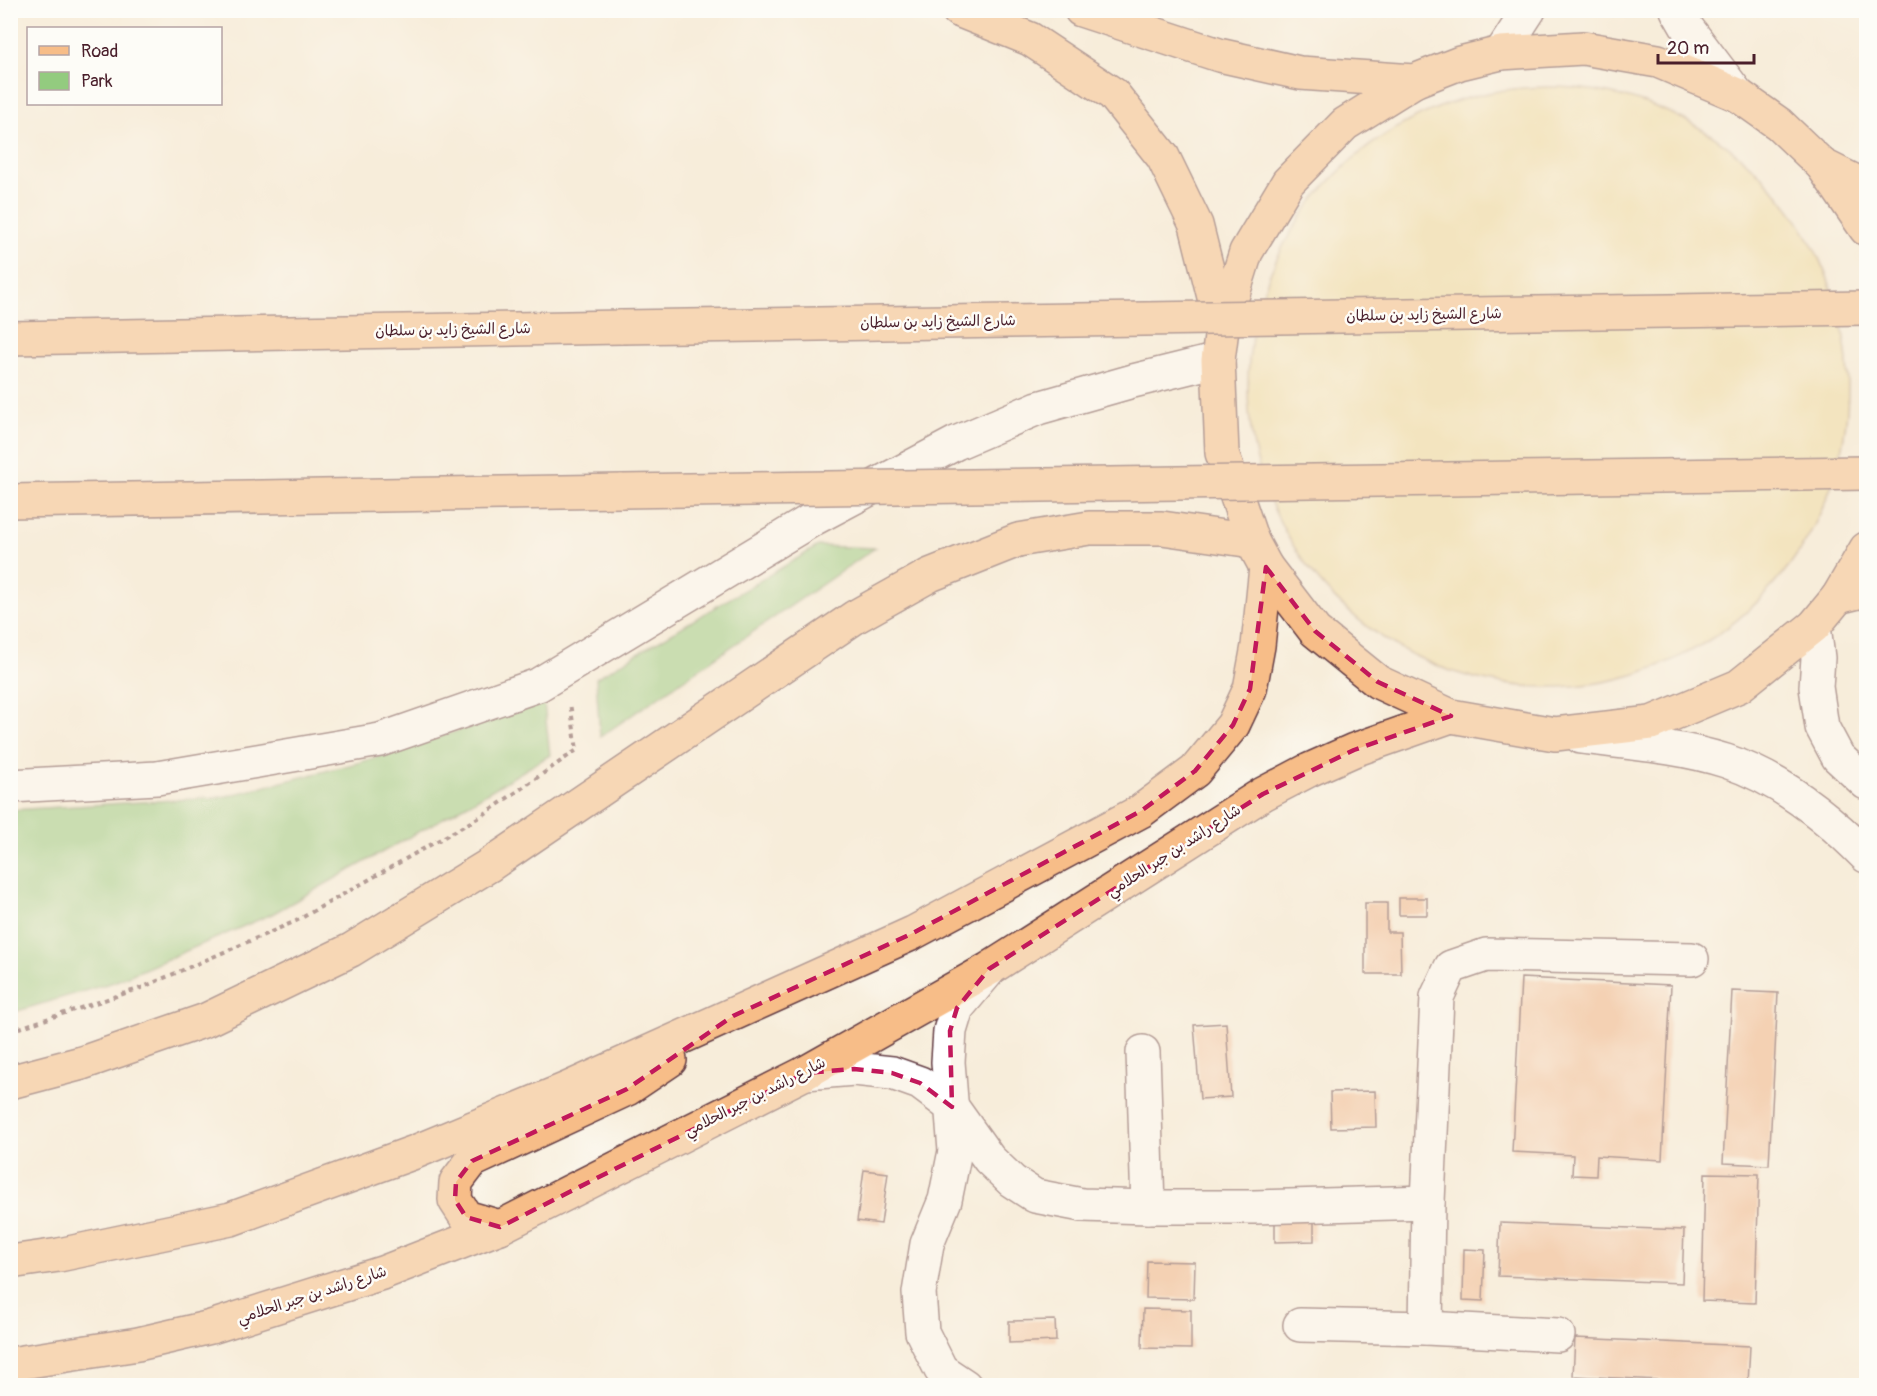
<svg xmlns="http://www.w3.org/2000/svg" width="1877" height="1396" font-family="Pangolin,'Playpen Sans Arabic',sans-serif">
  <rect width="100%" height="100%" fill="#fdfcf7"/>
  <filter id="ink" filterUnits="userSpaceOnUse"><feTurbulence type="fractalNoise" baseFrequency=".0167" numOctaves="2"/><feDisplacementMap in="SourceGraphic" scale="12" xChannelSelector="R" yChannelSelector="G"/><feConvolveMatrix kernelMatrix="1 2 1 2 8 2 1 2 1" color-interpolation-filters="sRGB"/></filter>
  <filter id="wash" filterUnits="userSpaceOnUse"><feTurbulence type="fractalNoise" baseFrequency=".008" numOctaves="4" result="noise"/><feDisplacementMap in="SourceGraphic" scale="24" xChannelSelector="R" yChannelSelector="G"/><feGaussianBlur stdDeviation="1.35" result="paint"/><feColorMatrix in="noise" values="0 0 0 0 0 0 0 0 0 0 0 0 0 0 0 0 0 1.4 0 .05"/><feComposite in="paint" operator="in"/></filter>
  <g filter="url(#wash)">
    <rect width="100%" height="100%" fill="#f7edda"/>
    <g fill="#93cb7f" stroke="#6e7555" stroke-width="1.5">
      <polygon points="818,546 875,548 600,737 596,678"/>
      <polygon points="544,703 550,755 470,803 272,914 114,982 11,1013 11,810 223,797 361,762"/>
    </g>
    <circle fill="#eeda9e" stroke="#9c7c64" stroke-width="1.5" cx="1548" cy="387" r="300"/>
    <g id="blocks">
      <g fill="#efaf83">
        <rect x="1399" y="898" width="28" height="17"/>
        <polygon points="1365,903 1387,903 1387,932 1400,932 1401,974 1365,974"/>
        <polygon points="1521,978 1671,985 1662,1160 1597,1156 1596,1176 1572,1175 1573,1155 1512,1152"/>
        <polygon points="1732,991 1778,993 1769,1165 1723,1163"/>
        <polygon points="1226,1023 1231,1097 1200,1099 1194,1025"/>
        <polygon points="1375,1091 1376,1127 1331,1128 1330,1092"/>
        <polygon points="864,1170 888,1173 881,1224 857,1221"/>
        <polygon points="1705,1173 1759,1174 1755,1303 1702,1301"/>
        <polygon points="1275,1214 1314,1214 1314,1241 1275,1242"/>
        <polygon points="1500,1223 1684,1230 1682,1283 1498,1276"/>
        <polygon points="1464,1249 1485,1250 1483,1301 1463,1300"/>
        <polygon points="1147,1261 1195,1262 1194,1299 1146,1298"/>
        <polygon points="1143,1309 1191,1310 1191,1349 1142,1348"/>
        <polygon points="1055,1320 1056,1341 1009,1343 1009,1321"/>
        <polygon points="1575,1338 1750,1346 1748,1384 1573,1376"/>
      </g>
    </g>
  </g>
  <g filter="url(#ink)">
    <use href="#blocks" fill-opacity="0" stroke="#643e45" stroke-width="1.5"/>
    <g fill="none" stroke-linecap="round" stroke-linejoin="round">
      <g stroke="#643e45" stroke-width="36">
        <g id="minor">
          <polyline points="1677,10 1688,29 1738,95"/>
          <polyline points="1501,53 1529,10"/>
          <polyline points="1814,626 1818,658 1816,687 1822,727 1838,757 1866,783"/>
          <path d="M1581 737C1629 743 1680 746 1726 761 1780 779 1828 817 1866 856"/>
          <polyline points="10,786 157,778 380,740 538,685 813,519 956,443 1038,408 1133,381 1218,360"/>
          <polyline points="1143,1052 1148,1207"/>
          <polyline points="805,1073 854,1069 892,1073 920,1083 952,1107 989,1159 1012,1181 1035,1196 1082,1205 1148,1207 1254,1207 1428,1202"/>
          <polyline points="1300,1325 1426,1328 1558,1335"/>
          <polyline points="1426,1328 1428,1202 1437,997 1451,967 1486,955 1692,959"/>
          <polyline points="965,1386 941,1370 922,1332 919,1293 927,1244 945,1200 955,1151 948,1062 950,1031 957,1008 989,970"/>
        </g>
      </g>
      <g stroke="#643e45" stroke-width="36">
        <g id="major">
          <polyline points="958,10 1030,39 1113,94 1163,157 1196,225 1222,329"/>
          <polyline points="1081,10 1219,55 1300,73 1414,81"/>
          <polyline points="1866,229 1822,165 1779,124 1738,95 1658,61 1583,48 1501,53 1460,63 1414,81 1345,124 1288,182 1246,252 1222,329 1218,360 1222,453 1252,541 1266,567 1315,631 1378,682 1451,716 1555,734 1651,723 1739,686 1814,626 1838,597 1866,549"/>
          <polyline points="500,1227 466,1217 455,1200 456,1182 472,1161 627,1089 670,1060"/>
          <polyline points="10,1262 59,1255 231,1219 415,1152 567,1089 913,933 1141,811 1195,771 1233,725 1250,689 1258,646 1266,567"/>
          <polyline points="10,1364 138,1344 211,1327 382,1273 500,1227 805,1073 989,969 1263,794 1309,770 1354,750 1451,716"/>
        </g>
      </g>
      <g stroke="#643e45" stroke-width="36">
        <g id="highway">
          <polyline points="1822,165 1866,187"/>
          <polyline points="10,338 622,327"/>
          <polyline points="10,501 623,491"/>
          <polyline points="1838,597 1866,590"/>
          <polyline points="10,1082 82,1063 206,1020 351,950 488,866 855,617 930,575 1018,540 1089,528 1162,528 1252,541"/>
        </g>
      </g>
      <polyline stroke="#643e45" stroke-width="4" stroke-dasharray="4.5 4.5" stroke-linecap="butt" points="10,1031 141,988 296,921 483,815 577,750 570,703"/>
      <use href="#minor" stroke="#fff" stroke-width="33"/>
      <use href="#major" stroke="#f7bd88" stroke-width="33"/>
      <use href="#highway" stroke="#f7bd88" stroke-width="33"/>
      <g stroke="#643e45" stroke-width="36" stroke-linecap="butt">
        <g id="highway-bridge">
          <polyline points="622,327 1866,308"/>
          <polyline points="623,491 1866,473"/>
        </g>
      </g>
      <use href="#highway-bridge" stroke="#f7bd88" stroke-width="33"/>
    </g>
  </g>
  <path d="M0 0H1877V1396H0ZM1266 567 1315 631 1378 682 1451 716 1354 750 1263 794 989 969 957 1008 950 1031 952 1107 920 1083 892 1073 854 1069 805 1073 500 1227 466 1217 455 1200 456 1182 472 1161 627 1089 733 1016 913 933 1141 811 1195 771 1233 725 1250 689Z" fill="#f7edda" fill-opacity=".55" fill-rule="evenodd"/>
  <path fill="none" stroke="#c2185b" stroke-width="4.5" stroke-dasharray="12 8" stroke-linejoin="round" d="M1266 567 1315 631 1378 682 1451 716 1354 750 1263 794 989 969 957 1008 950 1031 952 1107 920 1083 892 1073 854 1069 805 1073 500 1227 466 1217 455 1200 456 1182 472 1161 627 1089 733 1016 913 933 1141 811 1195 771 1233 725 1250 689Z"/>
  <g text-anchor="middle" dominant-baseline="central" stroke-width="5" stroke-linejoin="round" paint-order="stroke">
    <g font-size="15" fill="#4a1f2b" stroke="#fdfcf7">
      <text transform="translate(1424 315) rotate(-1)">شارع الشيخ زايد بن سلطان</text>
      <text transform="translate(938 322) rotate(-1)">شارع الشيخ زايد بن سلطان</text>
      <text transform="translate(453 330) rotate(-1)">شارع الشيخ زايد بن سلطان</text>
      <text transform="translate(1174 851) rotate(-33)">شارع راشد بن جبر الحلامي</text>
      <text transform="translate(755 1097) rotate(-27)">شارع راشد بن جبر الحلامي</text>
      <text transform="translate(312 1295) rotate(-18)">شارع راشد بن جبر الحلامي</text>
    </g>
  </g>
  <rect width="1877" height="1396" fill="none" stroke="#fdfcf7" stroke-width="36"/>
  <rect x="27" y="27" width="195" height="78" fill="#fdfcf7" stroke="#b5a4a5" stroke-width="1.5"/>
  <rect x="39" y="46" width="30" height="9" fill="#f7bd88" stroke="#b5a4a5" stroke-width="1.5"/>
  <text x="81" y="57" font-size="18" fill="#4a1f2b">Road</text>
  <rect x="39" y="72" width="30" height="18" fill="#93cb7f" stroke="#b5a4a5" stroke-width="1.5"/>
  <text x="81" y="87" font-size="18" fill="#4a1f2b">Park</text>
  <path d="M1658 54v9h96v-9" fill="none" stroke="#4a1f2b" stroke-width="3"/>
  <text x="1667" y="54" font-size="18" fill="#4a1f2b" stroke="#fdfcf7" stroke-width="4.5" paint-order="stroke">20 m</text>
</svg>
